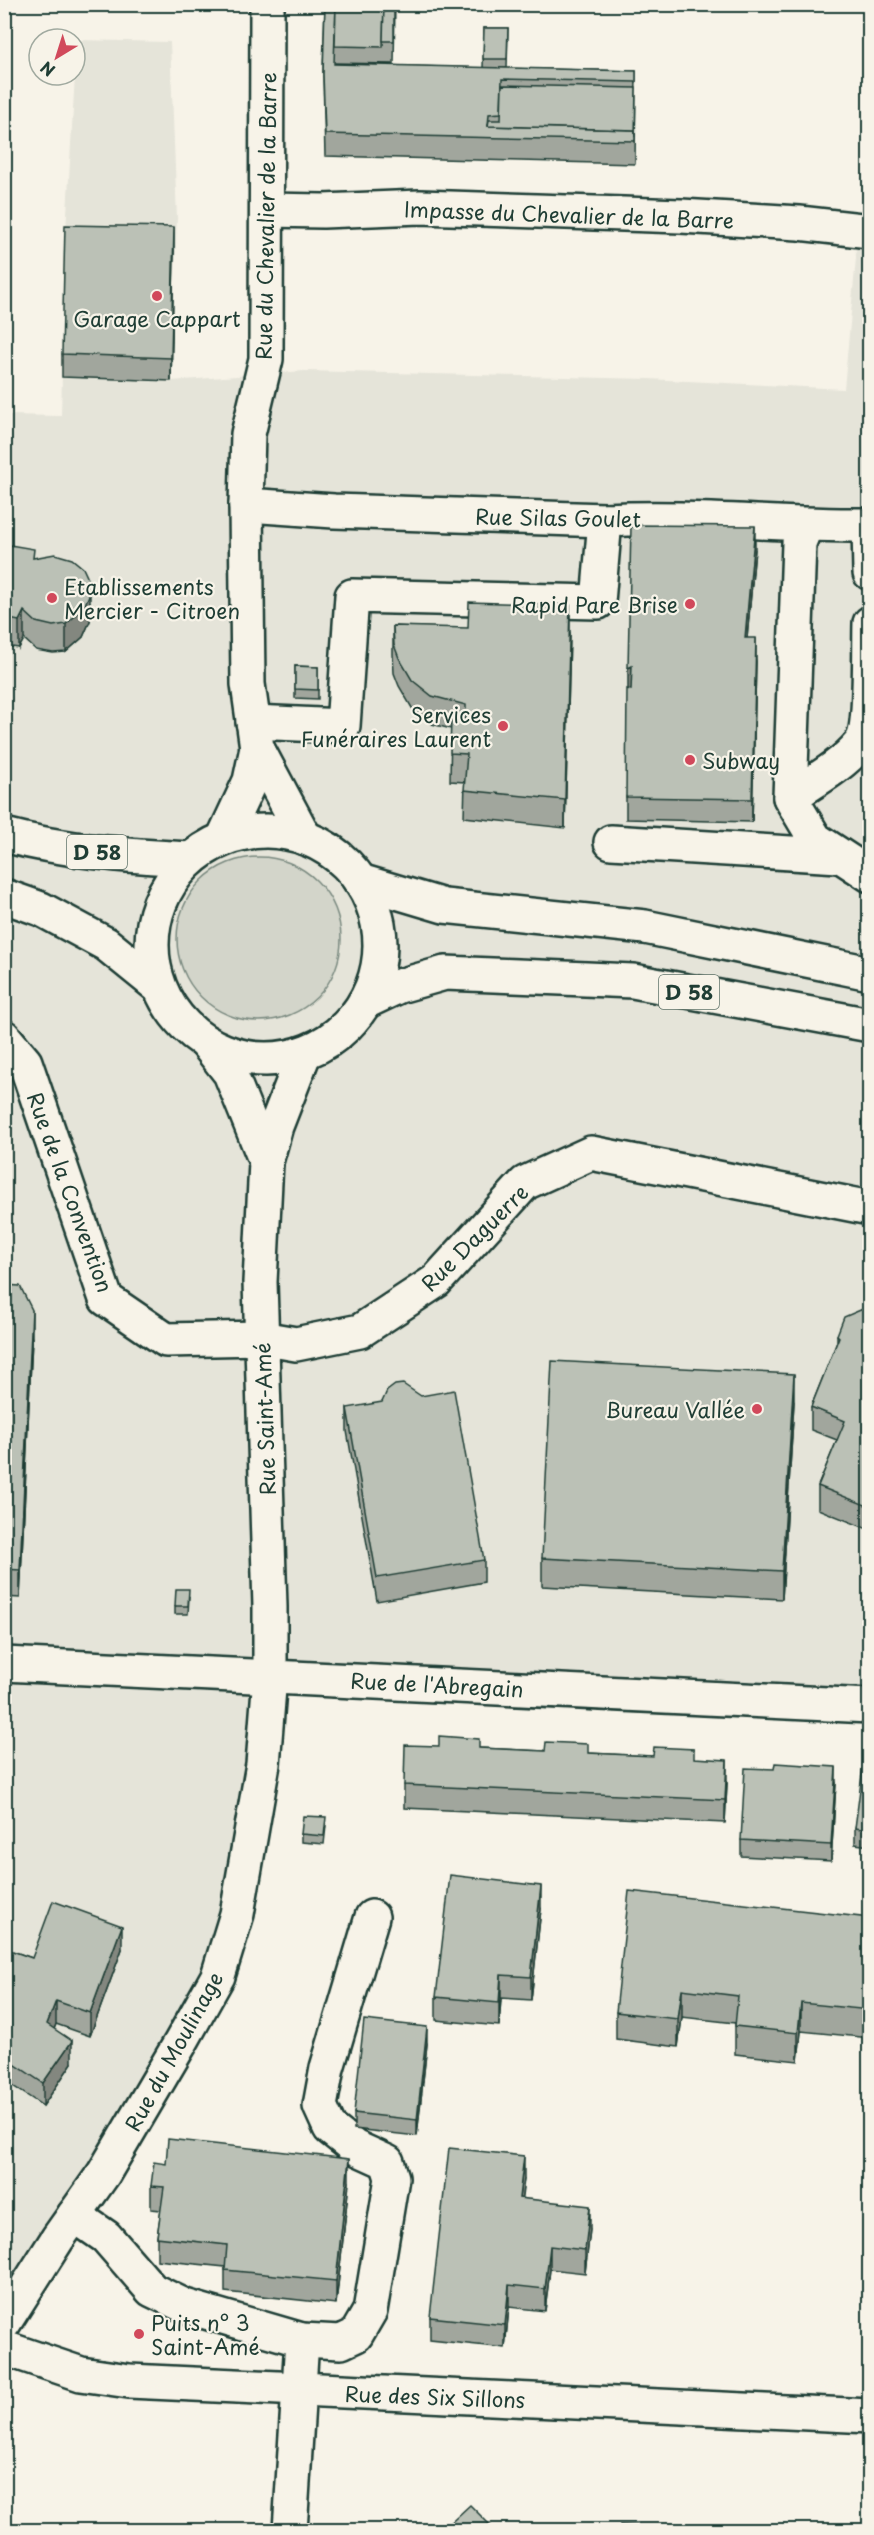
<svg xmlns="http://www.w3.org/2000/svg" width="874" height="2535" font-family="'Playpen Sans',sans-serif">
  <rect width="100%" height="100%" fill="#f7f3e8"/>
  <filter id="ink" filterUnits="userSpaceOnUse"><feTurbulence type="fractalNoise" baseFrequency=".0167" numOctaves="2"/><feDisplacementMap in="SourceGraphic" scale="12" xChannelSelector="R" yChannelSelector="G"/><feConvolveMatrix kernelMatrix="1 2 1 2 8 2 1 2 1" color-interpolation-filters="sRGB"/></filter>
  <g filter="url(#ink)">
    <polygon fill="#e5e4d9" points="77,40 170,42 177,218 171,381 304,371 648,379 844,389 856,258 855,229 869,231 869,1706 270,1676 237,1914 5,2323 5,415 61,416 65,248"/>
    <circle fill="#d3d5ca" stroke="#79897f" stroke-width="1.5" cx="259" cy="939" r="82"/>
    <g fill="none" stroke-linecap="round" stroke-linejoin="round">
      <g stroke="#1f3d34" stroke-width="38">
        <g id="minor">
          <polyline points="267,4 266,359 248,434 246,505 248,684 257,748 305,838"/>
          <polyline points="267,210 323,211 420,207 681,216 799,223 870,231"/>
          <path d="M246 505 334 511 605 520C693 515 781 526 870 525"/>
          <polyline points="869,525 870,573"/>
          <polyline points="806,526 799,543 790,797 815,839 870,875"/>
          <polyline points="253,722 343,726 352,596 598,602 605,520"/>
          <path d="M790 797C814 781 842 766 860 744 872 729 869 646 870 623"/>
          <polyline points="223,839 250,781 257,748"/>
          <polyline points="611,842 839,856"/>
          <polyline points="4,1037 25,1062 106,1299 166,1340 261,1338 296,1344 360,1331 436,1281 525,1183 591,1153 870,1208"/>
          <polyline points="208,1045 230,1073 266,1162"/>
          <polyline points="4,1664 870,1706"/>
          <polyline points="74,2215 106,2237 152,2290 185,2306 302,2340 341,2342 356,2335 370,2311 392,2178 387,2162 354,2147 330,2128 320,2106 327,2068 372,1917"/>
          <polyline points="4,2323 58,2238 104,2173 181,2042 218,1976 237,1914 263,1764 270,1676 270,1607 260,1282 266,1162 276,1126 304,1054"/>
          <polyline points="4,2348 81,2374 129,2381 870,2416"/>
          <polyline points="290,2530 302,2340"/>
        </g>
      </g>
      <g stroke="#1f3d34" stroke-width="38">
        <g id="major">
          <circle cx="266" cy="945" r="114"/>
          <path d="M4 835C65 851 128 856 190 859"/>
          <polyline points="360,881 444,906 645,927 870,973"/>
          <polyline points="4,896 41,909 106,944 159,987"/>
          <polyline points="365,1002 399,986 445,973 633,981 870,1025"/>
        </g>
      </g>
      <use href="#minor" stroke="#f7f3e8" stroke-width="33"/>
      <use href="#major" stroke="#f7f3e8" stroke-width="33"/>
    </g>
    <g fill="#a1a69d" stroke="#1f3d34" stroke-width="1.5">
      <polygon points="325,4 395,4 394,64 335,63 335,64 483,68 484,28 508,28 507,68 489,68 636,71 635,164 325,156 323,74"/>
      <polygon points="174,250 171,381 62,377 62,354"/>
      <polygon points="4,544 34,558 90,621 83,637 66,652 53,653 36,650 24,639 19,648 4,646"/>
      <polygon points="755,549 747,638 756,661 752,822 626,819 626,797"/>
      <polygon points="393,626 570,633 565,828 464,817 465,782 450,781 451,729 432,724 412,708 399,686 394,673 393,654"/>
      <polygon points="295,666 318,667 318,699 295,698"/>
      <polygon points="4,1285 32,1338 20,1598 4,1597"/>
      <polygon points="870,1306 870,1530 818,1509 818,1486 837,1440 811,1430 811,1407 837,1342 837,1335"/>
      <polygon points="794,1402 782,1599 542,1586 542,1558"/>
      <polygon points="347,1408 484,1560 484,1582 377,1601 347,1431"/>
      <polygon points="189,1597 188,1614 175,1614 175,1606"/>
      <polygon points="479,1748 694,1758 727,1783 725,1823 404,1808 404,1785"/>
      <polygon points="870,1758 870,1846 855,1844 855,1828"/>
      <polygon points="836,1783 831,1861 741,1856 741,1840"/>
      <polygon points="326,1826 324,1844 301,1842 301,1834"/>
      <polygon points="541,1909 531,2000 501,1998 499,2026 436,2020 436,1997"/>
      <polygon points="870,1918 870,2038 801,2031 798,2061 735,2054 735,2023 682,2017 678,2047 616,2039 616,2012"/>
      <polygon points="4,1948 32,1958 122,1949 90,2036 56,2024 54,2029 72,2063 43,2106 4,2080"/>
      <polygon points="427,2044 417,2136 354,2129 354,2113"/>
      <polygon points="524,2179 521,2198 590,2229 585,2273 550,2269 545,2311 509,2307 505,2348 430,2340 430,2317"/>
      <polygon points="349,2182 336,2304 225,2292 225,2267 157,2260 157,2237 161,2210 151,2209 151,2186"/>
    </g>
    <g fill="#83877f" stroke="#1f3d34" stroke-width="1.5">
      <polygon points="174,227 174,250 171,381 171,358"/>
      <polygon points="755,526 755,549 745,661 745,638"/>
      <polygon points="90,593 90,621 83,637 66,652 66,624"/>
      <polygon points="570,605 570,633 565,828 565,800"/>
      <polygon points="24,611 24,639 19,648 19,621"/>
      <polygon points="756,638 756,661 752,822 752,799"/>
      <polygon points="632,666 632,689 628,690 628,668"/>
      <polygon points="32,1310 32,1338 20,1598 20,1570"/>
      <polygon points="794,1374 794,1402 782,1599 782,1571"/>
      <polygon points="727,1760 727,1783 725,1823 725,1800"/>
      <polygon points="836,1767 836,1783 831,1861 831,1845"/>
      <polygon points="541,1886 541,1909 531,2000 531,1977"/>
      <polygon points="122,1926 122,1949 90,2036 90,2013"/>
      <polygon points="501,1975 501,1998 499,2026 499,2003"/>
      <polygon points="682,1989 682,2017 678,2047 678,2019"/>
      <polygon points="56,2001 56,2024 47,2047 47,2024"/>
      <polygon points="801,2003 801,2031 798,2061 798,2033"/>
      <polygon points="427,2027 427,2044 417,2136 417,2120"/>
      <polygon points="72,2041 72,2063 43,2106 43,2083"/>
      <polygon points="524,2156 524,2179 519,2221 519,2198"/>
      <polygon points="349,2159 349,2182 336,2304 336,2281"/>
      <polygon points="590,2206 590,2229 585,2273 585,2250"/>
      <polygon points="550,2246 550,2269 545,2311 545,2289"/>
      <polygon points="509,2285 509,2307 505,2348 505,2325"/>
    </g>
    <g fill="#bbc1b6" stroke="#1f3d34" stroke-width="1.5">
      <polygon points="325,4 336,4 334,64 636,71 636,82 502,79 501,113 489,114 488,126 635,130 635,141 325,134 323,74"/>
      <polygon points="336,4 384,4 383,47 335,46"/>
      <polygon points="384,4 394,4 394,41 383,41"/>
      <polygon points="484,28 508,28 507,59 483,59"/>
      <polygon points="502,85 636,88 635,137 635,130 488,126 489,120 501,120"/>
      <polygon points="65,225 174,227 171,358 62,354"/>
      <polygon points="631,525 755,526 745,638 756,638 752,799 626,797 627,689 631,690 632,666 628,668"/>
      <polygon points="4,544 34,549 33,558 55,554 72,559 83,568 89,581 90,593 83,609 66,624 53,626 36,622 24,611 19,621 4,618"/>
      <polygon points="469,602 570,605 565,800 464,790 467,754 450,753 451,719 466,719 466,705 432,696 412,680 399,658 394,645 393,626 468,628"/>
      <polygon points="295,666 318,667 318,690 295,689"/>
      <polygon points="4,1285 20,1286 32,1310 20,1570 4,1569"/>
      <polygon points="870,1306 870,1507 818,1486 845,1421 811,1407 839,1337 837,1335 844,1317"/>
      <polygon points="552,1361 794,1374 782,1571 542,1558"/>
      <polygon points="403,1384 421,1396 454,1390 484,1560 377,1578 347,1408 382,1402 387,1391 395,1385"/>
      <polygon points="176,1589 189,1589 188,1606 175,1606"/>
      <polygon points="439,1736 479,1739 479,1748 545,1751 546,1742 588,1744 588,1753 653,1756 654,1747 694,1749 694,1758 727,1760 725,1800 404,1785 405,1745 439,1746"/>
      <polygon points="864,1758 870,1758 870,1830 855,1828"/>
      <polygon points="775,1763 836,1767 831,1845 741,1840 745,1768 774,1769"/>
      <polygon points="303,1816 326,1817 324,1836 301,1834"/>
      <polygon points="450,1875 541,1886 531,1977 501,1975 499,2003 436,1997"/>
      <polygon points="629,1891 870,1918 870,2010 801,2003 798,2033 735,2026 738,1996 682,1989 678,2019 616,2012"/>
      <polygon points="53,1901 122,1926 90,2013 56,2001 47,2024 72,2041 43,2083 4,2057 4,1948 32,1958"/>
      <polygon points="364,2020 427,2027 417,2120 354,2113"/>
      <polygon points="168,2139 349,2159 336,2281 225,2270 227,2245 157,2237 164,2187 151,2186 154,2162 166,2164"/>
      <polygon points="449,2148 524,2156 519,2198 590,2206 585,2250 550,2246 545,2289 509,2285 505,2325 430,2317"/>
      <polygon points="470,2505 495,2530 443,2530"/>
      <polygon points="620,2525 707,2527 707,2530 620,2530"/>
    </g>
  </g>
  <g fill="#d1495b" stroke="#f7f3e8" stroke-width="2">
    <circle cx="157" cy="296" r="6"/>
    <circle cx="52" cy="598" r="6"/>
    <circle cx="690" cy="604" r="6"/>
    <circle cx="503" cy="726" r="6"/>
    <circle cx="690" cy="760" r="6"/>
    <circle cx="757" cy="1409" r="6"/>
    <circle cx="139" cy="2334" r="6"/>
  </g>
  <g text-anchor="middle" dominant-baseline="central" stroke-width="4.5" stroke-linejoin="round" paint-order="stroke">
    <g fill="#f7f3e8" stroke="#60746a" stroke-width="1.5">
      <rect x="67" y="835" width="60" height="34" rx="4.5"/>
      <rect x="659" y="975" width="60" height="34" rx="4.5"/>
    </g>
    <g font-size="20" font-weight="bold" fill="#1f3d34">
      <text x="97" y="852">D 58</text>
      <text x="689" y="992">D 58</text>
    </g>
    <g font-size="21" fill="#1f3d34" stroke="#f7f3e8">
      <text transform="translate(569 214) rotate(2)">Impasse du Chevalier de la Barre</text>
      <text transform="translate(265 216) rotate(-89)">Rue du Chevalier de la Barre</text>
      <text transform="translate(558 517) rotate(1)">Rue Silas Goulet</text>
      <text transform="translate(71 1192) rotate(70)">Rue de la Convention</text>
      <text transform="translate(474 1237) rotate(-45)">Rue Daguerre</text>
      <text transform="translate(264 1419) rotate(-92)">Rue Saint-Amé</text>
      <text transform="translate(437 1684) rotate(3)">Rue de l'Abregain</text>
      <text transform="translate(173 2051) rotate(-61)">Rue du Moulinage</text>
      <text transform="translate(435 2396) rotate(2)">Rue des Six Sillons</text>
    </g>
    <g font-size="21" fill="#1f3d34" stroke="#f7f3e8" text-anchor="start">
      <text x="157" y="318" text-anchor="middle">Garage Cappart</text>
      <text x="64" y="586">Etablissements<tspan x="64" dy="24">Mercier - Citroen</tspan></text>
      <text x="678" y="604" text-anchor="end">Rapid Pare Brise</text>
      <text x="491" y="714" text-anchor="end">Services<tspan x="491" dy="24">Funéraires Laurent</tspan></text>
      <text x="702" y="760">Subway</text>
      <text x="745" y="1409" text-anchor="end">Bureau Vallée</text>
      <text x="151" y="2322">Puits n° 3<tspan x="151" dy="24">Saint-Amé</tspan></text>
    </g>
  </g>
  <rect width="874" height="2535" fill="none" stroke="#f7f3e8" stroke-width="24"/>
  <rect x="12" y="12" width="850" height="2511" fill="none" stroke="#1f3d34" stroke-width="2" filter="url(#ink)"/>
  <g transform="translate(57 57) rotate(218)"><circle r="28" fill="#f7f3e8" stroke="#a1aaa0" stroke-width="1.5"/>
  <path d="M0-4.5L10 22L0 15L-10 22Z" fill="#d1495b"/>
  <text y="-9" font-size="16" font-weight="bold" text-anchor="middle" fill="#1f3d34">N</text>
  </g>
</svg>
